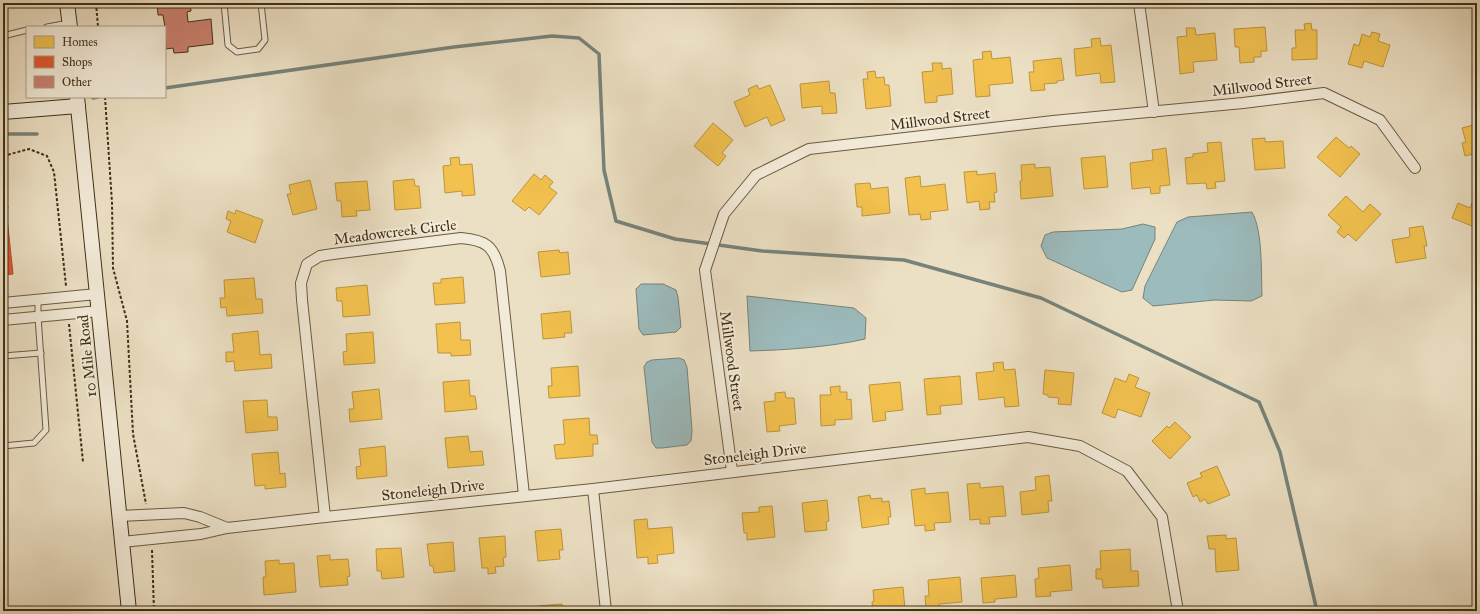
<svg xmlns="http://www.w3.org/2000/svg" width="1480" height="614" font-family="'IM FELL Great Primer',serif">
  <rect width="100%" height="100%" fill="#ece0c4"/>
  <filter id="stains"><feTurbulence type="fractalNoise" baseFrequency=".005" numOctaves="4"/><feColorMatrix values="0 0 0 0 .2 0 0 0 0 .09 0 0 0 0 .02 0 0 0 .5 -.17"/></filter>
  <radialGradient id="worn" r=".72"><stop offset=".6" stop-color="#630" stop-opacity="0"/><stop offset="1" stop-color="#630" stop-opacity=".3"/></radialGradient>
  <g fill="#9cbbbd" stroke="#77837a">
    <path d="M1252 212C1263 232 1261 272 1262 296L1251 301 1215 300 1153 306 1143 298 1145 286 1177 222 1188 217Z"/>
    <polygon points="1143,224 1155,227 1155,239 1132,290 1122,292 1047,258 1041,246 1045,235 1053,232 1122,229"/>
    <polygon points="641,284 663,284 676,290 678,297 681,327 676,332 643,335 639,329 636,289"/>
    <path d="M747 296 854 308 866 318 865 339C830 347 787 350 750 351Z"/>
    <polygon points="679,358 684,360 687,367 692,430 691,441 687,445 662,448 656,448 652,442 644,367 647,362 652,360"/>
  </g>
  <g fill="#f2c14e" stroke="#bd953d">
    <polygon points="1311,23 1312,30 1317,30 1317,59 1292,60 1292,48 1296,48 1295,30 1305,30 1304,24"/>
    <polygon points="1265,27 1267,51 1261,51 1261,57 1254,57 1254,62 1240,63 1239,47 1235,47 1234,29"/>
    <polygon points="1186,28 1195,28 1196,35 1215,33 1217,60 1193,62 1194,72 1180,74 1177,37 1187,36"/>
    <polygon points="1372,32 1380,34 1378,41 1390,45 1383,67 1364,61 1362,68 1348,64 1354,44 1359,46 1362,34 1370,37"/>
    <polygon points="1100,38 1101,46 1111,45 1115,82 1101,83 1100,73 1076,76 1074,49 1092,47 1091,39"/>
    <polygon points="991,51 992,59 1010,57 1013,83 989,85 990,96 976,97 973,60 983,59 982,52"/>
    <polygon points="1061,58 1064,80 1057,81 1057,83 1044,84 1045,90 1031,91 1029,72 1034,72 1033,61"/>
    <polygon points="932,63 942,63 942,69 951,68 953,94 937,96 937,102 925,103 922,72 933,71"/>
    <polygon points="875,71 876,78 884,77 885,85 889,85 891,106 866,109 863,79 868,79 867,72"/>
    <polygon points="829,81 830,93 835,93 837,113 822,114 822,106 802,108 800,84"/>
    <polygon points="757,85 759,89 770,85 785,120 771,126 767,117 745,127 734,102 750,95 748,89"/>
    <polygon points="713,123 733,140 722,153 726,156 718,166 694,146"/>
    <polygon points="1477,124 1477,153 1465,156 1462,143 1466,142 1462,128"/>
    <polygon points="1336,137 1349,148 1351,146 1360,154 1340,177 1317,157"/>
    <polygon points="1265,138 1265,142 1283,141 1285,168 1255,170 1252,139"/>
    <polygon points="1221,142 1225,181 1215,182 1216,188 1207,189 1206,183 1187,184 1185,158 1193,157 1193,154 1208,152 1207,143"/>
    <polygon points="1166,148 1170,185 1160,186 1160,193 1151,194 1150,187 1132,189 1130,163 1153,160 1152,150"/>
    <polygon points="1105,156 1108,187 1084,189 1081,158"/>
    <polygon points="459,157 460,165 472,164 475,195 462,196 462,191 445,193 443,166 451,165 450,158"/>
    <polygon points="1035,164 1035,168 1050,167 1053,196 1021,199 1020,181 1022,181 1021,165"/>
    <polygon points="977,171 977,175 995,173 997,192 994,193 995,202 989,202 990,209 980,210 979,201 967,203 964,172"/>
    <polygon points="534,174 541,180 545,175 553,182 549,187 557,193 539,215 529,207 525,211 512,201"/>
    <polygon points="920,176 921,187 945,184 948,210 930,212 931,219 921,220 920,214 909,215 905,178"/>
    <polygon points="414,179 415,186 419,186 421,208 395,210 393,181"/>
    <polygon points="310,180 317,209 293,215 287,194 291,194 289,185"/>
    <polygon points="367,181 370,210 356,211 357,216 342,217 341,201 337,201 335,183"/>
    <polygon points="870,183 871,189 888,187 890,213 862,216 862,207 857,207 855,184"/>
    <polygon points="1477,191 1477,228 1452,218 1458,203 1470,208"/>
    <polygon points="1346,196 1363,212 1370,204 1381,214 1356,241 1348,234 1344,238 1337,232 1341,227 1328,215"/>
    <polygon points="236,210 263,220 255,243 227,232 231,221 226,219 228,211 235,214"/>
    <polygon points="1423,226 1427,246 1424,246 1426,258 1396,263 1392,240 1410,237 1409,228"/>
    <polygon points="559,250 560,253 568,252 570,274 541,277 538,252"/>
    <polygon points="463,277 465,303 435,305 433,283 441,283 441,279"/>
    <polygon points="254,278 256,299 262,299 263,313 227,316 226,307 221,308 220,298 225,298 224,280"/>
    <polygon points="367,285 370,315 343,317 342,301 337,301 336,288"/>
    <polygon points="570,311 572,333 564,333 565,337 543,339 541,314"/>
    <polygon points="460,322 461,340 470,340 471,355 451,356 451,353 438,353 436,324"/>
    <polygon points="258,331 260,355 271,354 272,368 235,371 234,361 226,362 226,352 234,352 232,334"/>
    <polygon points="373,332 375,363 344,365 343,352 347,351 346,334"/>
    <polygon points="1003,362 1004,370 1015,369 1019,406 1005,407 1004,397 979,400 976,373 994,371 993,363"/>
    <polygon points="578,366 580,396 549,398 548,386 552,386 551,368"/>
    <polygon points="1045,370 1074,373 1071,405 1058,404 1059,398 1048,397 1048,395 1043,394"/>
    <polygon points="1129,374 1139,378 1135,387 1150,393 1141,417 1118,409 1115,418 1102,413 1115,378 1126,382"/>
    <polygon points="960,376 962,404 940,406 941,414 927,415 924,379"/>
    <polygon points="469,380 470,396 475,396 477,409 445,412 443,382"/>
    <polygon points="900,382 903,410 885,412 886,420 873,422 869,385"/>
    <polygon points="840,386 840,392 847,392 847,400 851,399 852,419 835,420 835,425 821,426 820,395 831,395 830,387"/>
    <polygon points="379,389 382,419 350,422 349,409 354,409 352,392"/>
    <polygon points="785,392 786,398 794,398 796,424 779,426 780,431 767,432 764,402 775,401 775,393"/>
    <polygon points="267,400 268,417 277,417 278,430 246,433 243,401"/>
    <polygon points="589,418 590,435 597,435 598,444 593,444 593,456 556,459 554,445 565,444 563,420"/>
    <polygon points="1175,422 1191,437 1170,459 1152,441 1167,426 1169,428"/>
    <polygon points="468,436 470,452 482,451 484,465 448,468 445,438"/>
    <polygon points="385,446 387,476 357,479 356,467 361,466 359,449"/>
    <polygon points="278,452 280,474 285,473 286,487 265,489 265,485 255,486 252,454"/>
    <polygon points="1217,466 1230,495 1208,504 1205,499 1200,502 1197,495 1193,497 1187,483 1202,477 1200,473"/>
    <polygon points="1049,475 1052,501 1048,501 1049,512 1022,515 1020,492 1036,490 1035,477"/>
    <polygon points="980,483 980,488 1003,486 1006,516 989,517 990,524 980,524 980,519 970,520 967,484"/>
    <polygon points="925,488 925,494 948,492 951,522 934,523 935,530 925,531 925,525 915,526 911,490"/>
    <polygon points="870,495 871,499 882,498 882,502 889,501 891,517 888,517 889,524 862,528 858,497"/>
    <polygon points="827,500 829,521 826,522 827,530 805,532 802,503"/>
    <polygon points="772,506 775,537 747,540 747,533 744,533 742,513 759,512 759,507"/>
    <polygon points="647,519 648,529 672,527 674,553 657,555 658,563 648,564 648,557 637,558 634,520"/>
    <polygon points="561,529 563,550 559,550 560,559 538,561 535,531"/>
    <polygon points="1226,535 1226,539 1236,538 1239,570 1216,572 1215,549 1209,549 1207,536"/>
    <polygon points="505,536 506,557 503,558 504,566 495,567 496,573 488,574 488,568 482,568 479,538"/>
    <polygon points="453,542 455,571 434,573 433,566 430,566 427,544"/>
    <polygon points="401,548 404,577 382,579 381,571 377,571 376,549"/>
    <polygon points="1130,549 1131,571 1138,571 1139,586 1103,588 1102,579 1096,579 1096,569 1101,569 1100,551"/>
    <polygon points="330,555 330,560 348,559 350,576 347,577 348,585 320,587 317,556"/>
    <polygon points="279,560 279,564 294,563 296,592 264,595 263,577 266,577 265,561"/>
    <polygon points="1070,565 1072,590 1050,592 1051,596 1036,597 1035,579 1039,578 1038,568"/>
    <polygon points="1015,575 1017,597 995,599 995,602 983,603 981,578"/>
    <polygon points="960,577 962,602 939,604 940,608 926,609 925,596 929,596 928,580"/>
    <polygon points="903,587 905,609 873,611 872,602 874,601 873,590"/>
    <polygon points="562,604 563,611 537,611 537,606"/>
    <polygon points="735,606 735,611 707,611 707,609"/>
    <polygon points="672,609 672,611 648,611"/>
  </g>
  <polygon fill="#e4572e" stroke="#b34b27" points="3,197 7,203 8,208 6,208 13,274 3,275"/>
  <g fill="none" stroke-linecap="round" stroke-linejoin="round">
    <g stroke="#77837a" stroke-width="3.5">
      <polyline points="165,88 454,47 552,36 579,38 599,54 604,170 616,221 675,239 762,251 904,260 1041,298 1259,402 1280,452 1317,611"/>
      <polyline points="93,98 98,97"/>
      <polyline points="3,134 37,134"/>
    </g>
  </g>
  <polygon fill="#cb816f" stroke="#402f16" points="157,3 190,3 191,11 187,12 188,22 211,19 213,44 188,47 188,52 174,53 173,48 166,49 165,27 163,15 158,15"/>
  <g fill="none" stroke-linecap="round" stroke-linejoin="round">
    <g stroke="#6b5b42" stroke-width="7">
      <g id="lane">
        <polyline points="224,3 228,45 237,52 258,49 265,40 261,3"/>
        <polyline points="47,27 69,23"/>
        <polyline points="3,36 27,30"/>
        <polyline points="3,356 41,353"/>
        <polyline points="3,446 34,443 46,430 38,317 38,300"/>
      </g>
    </g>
    <g stroke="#6b5b42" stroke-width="12">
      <g id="street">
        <polyline points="1139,3 1154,112"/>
        <polyline points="3,303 97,294"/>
        <polyline points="3,320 99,311"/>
        <polyline points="732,471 705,270 724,214 756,175 809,149 1053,121 1243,103 1324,93 1380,120 1415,168"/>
        <polyline points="593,489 606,611"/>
        <polyline points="119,516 184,513 200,517 227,528"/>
        <path d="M325 517 302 300 301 283 307 264 320 256 333 254 461 238C486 240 494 246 500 271L524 495"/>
        <polyline points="122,542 201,534 227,528 325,517 593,489 1028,437 1080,446 1127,471 1162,517 1178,611"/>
      </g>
    </g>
    <g stroke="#402f16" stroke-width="16">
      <g id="secondary">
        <polyline points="67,3 70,27"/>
        <polyline points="77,97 129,611"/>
        <polyline points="3,112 78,106"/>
      </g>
    </g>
    <g stroke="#402f16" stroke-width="2" stroke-dasharray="3 2" stroke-linecap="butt">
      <polyline points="96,3 98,27"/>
      <polyline points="105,97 112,203 113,268 127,321 133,434 146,504"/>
      <polyline points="3,156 29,149 47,156 54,172 66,286"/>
      <polyline points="69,324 83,462"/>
      <polyline points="152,550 154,611"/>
    </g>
    <use href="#lane" stroke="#f3ebd9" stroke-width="5"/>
    <use href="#street" stroke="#f3ebd9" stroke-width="10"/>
    <use href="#secondary" stroke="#f3ebd9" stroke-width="14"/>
  </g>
  <g text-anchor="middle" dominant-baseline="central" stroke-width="4" stroke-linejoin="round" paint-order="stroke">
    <g font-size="15" fill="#402f16" stroke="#f3ebd9">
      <text transform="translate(1262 85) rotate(-7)">Millwood Street</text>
      <text transform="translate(940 119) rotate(-7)">Millwood Street</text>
      <text transform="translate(395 232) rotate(-7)">Meadowcreek Circle</text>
      <text transform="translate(87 356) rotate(-96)">10 Mile Road</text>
      <text transform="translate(732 361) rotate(82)">Millwood Street</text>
      <text transform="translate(755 454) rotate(-7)">Stoneleigh Drive</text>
      <text transform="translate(433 490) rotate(-6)">Stoneleigh Drive</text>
    </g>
  </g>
  <rect width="1480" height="614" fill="none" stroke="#ece0c4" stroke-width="16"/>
  <rect x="4" y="4" width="1472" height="606" fill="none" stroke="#402f16" stroke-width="2"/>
  <rect x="8" y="8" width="1464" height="598" fill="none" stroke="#402f16"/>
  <rect x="26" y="26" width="140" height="72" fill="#f3ebd9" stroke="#aba08b"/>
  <rect x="34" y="36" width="20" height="12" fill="#f2c14e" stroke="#aba08b"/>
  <text x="62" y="46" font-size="12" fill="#402f16">Homes</text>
  <rect x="34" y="56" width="20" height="12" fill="#e4572e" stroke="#aba08b"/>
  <text x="62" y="66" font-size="12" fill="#402f16">Shops</text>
  <rect x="34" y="76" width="20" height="12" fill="#cb816f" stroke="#aba08b"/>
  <text x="62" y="86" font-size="12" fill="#402f16">Other</text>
  <rect width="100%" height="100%" filter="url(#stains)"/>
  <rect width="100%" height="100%" fill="url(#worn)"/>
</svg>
